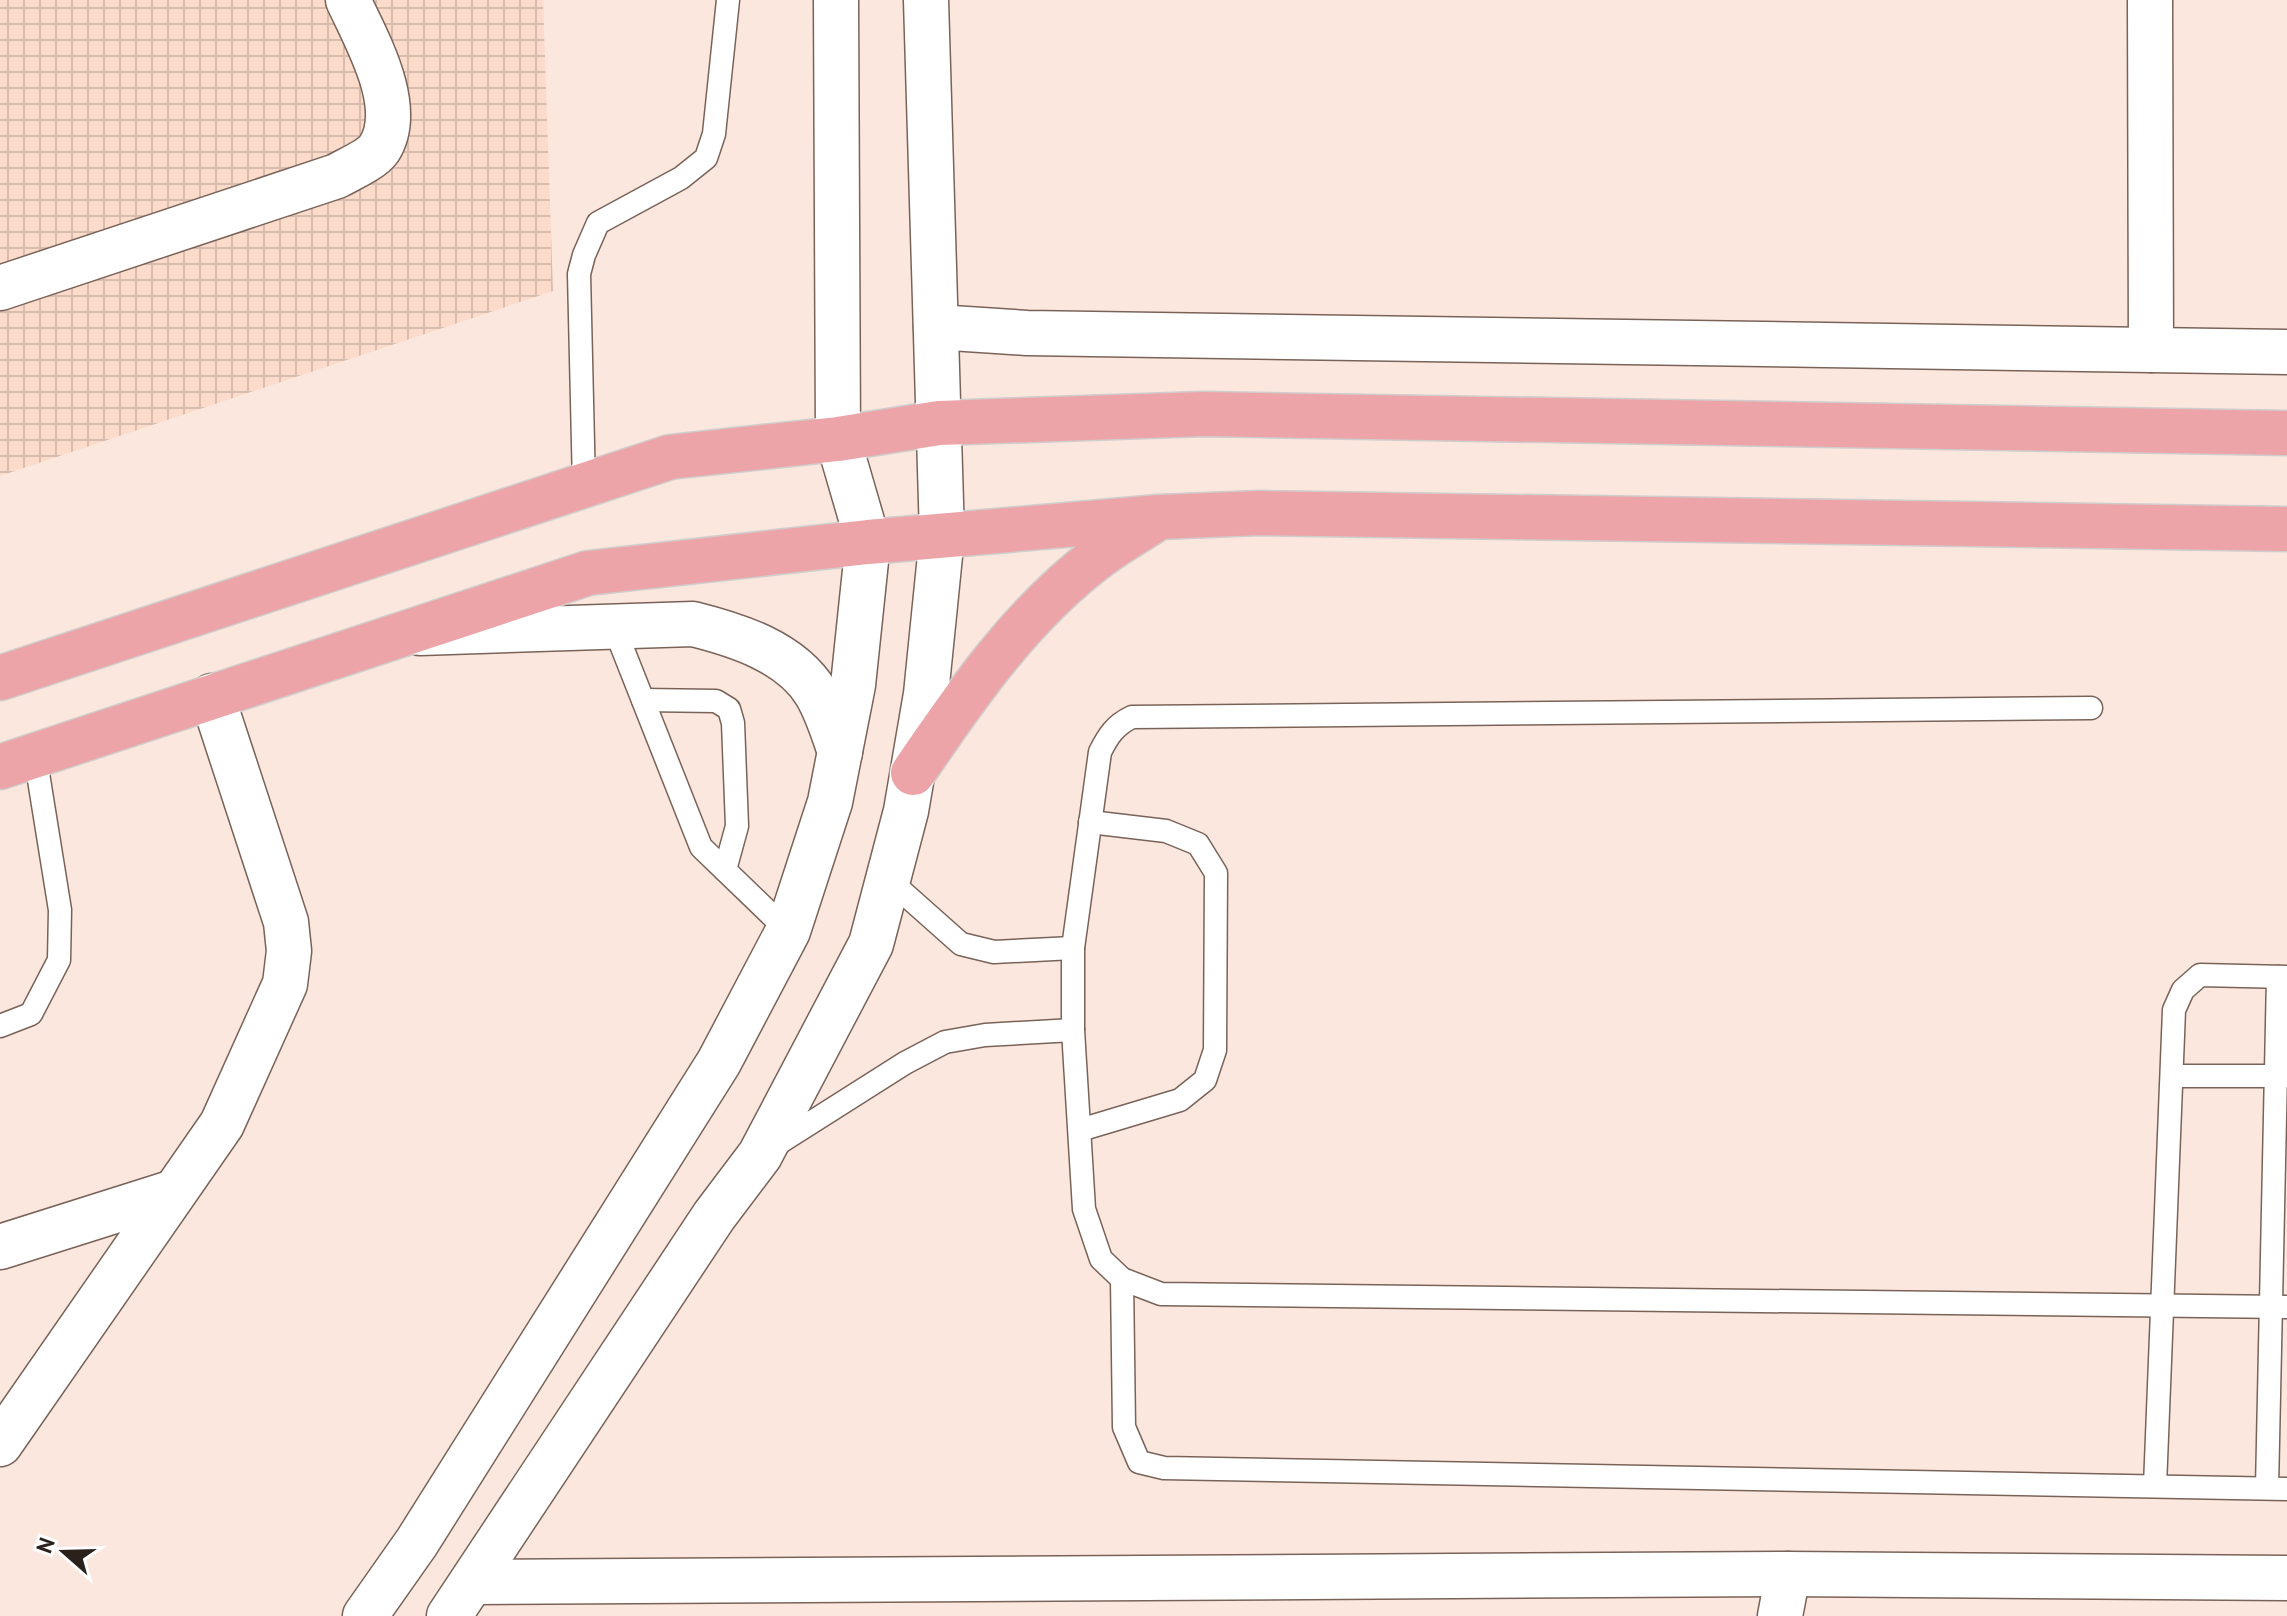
<svg xmlns="http://www.w3.org/2000/svg" width="2287" height="1616" font-family="'PT Sans',sans-serif">
  <defs>
    <pattern id="industrial-grid" width="8" height="8" patternUnits="userSpaceOnUse" patternTransform="scale(2)"><rect width="8" height="8" fill="#fcdbcb"/><path d="M0 4h8M4 0v8" fill="none" stroke="#d8bcae"/></pattern>
  </defs>
  <rect width="100%" height="100%" fill="#fce7de"/>
  <polygon fill="url(#industrial-grid)" points="0,0 543,0 553,291 0,476"/>
  <g fill="none" stroke-linecap="round" stroke-linejoin="round">
    <g stroke="#796359" stroke-width="25">
      <g id="service">
        <polyline points="584,486 579,274 584,255 598,223 681,178 706,158 714,134 728,0"/>
        <polyline points="614,627 701,847 788,931"/>
        <polyline points="643,700 716,701 729,709 733,723 737,826 725,870"/>
        <path d="M2091 708 1132 717C1115 725 1108 736 1100 752L1073 948V1030L1084 1209 1101 1259 1122 1279 1161 1294 2287 1307"/>
        <polyline points="889,880 961,944 994,952 1073,948"/>
        <polyline points="0,1026 31,1014 59,960 60,910 35,755"/>
        <polyline points="2172,1076 2287,1076"/>
        <polyline points="1080,1130 1180,1100 1205,1080 1215,1050 1216,873 1198,844 1166,831 1090,822"/>
        <polyline points="771,1148 905,1063 945,1042 985,1035 1073,1030"/>
        <polyline points="1122,1279 1124,1427 1139,1462 1164,1468 2287,1489"/>
        <polyline points="2155,1486 2174,1010 2183,990 2200,975 2287,977"/>
        <polyline points="2267,1488 2278,977"/>
      </g>
    </g>
    <g stroke="#796359" stroke-width="47">
      <g id="minor">
        <polyline points="2150,0 2151,350"/>
        <path d="M0 288 337 176C349 169 371 160 379 149 406 107 366 39 348 0"/>
        <polyline points="936,327 1027,333 2287,352"/>
        <polyline points="0,1247 171,1193"/>
        <polyline points="0,1444 222,1124 285,984 289,951 286,922 212,696"/>
        <polyline points="473,1582 1788,1574 2287,1578"/>
        <polyline points="1780,1616 1788,1574"/>
      </g>
    </g>
    <g stroke="#796359" stroke-width="47">
      <g id="tertiary">
        <path d="M420 633 693 624C737 635 791 652 816 693 827 711 833 732 840 752"/>
        <polyline points="365,1616 417,1542 719,1062 788,931 830,802 853,685 868,542 838,439 836,0"/>
        <polyline points="449,1616 714,1216 760,1155 871,944 906,811 926,694 942,536 926,0"/>
      </g>
    </g>
    <g stroke="#d0cecd" stroke-width="47">
      <g id="primary">
        <polyline points="0,678 670,457 838,439 939,423 1204,414 2287,433"/>
        <polyline points="0,767 588,573 868,542 1159,517 1259,513 2287,529"/>
        <path d="M913 773C966 695 1021 615 1098 557 1115 544 1136 532 1155 520"/>
      </g>
    </g>
    <use href="#service" stroke="#fff" stroke-width="22"/>
    <use href="#minor" stroke="#fff" stroke-width="44"/>
    <use href="#tertiary" stroke="#fff" stroke-width="44"/>
    <use href="#primary" stroke="#eda4a8" stroke-width="44"/>
  </g>
  <g transform="translate(64 1552) rotate(290)" stroke="#ffffff" stroke-width="6" paint-order="stroke">
  <path d="M0-6L14 30L0 20L-14 30Z" fill="#2a211d"/>
  <text y="-12" font-size="22" font-weight="bold" text-anchor="middle" fill="#2a211d">N</text>
  </g>
</svg>
